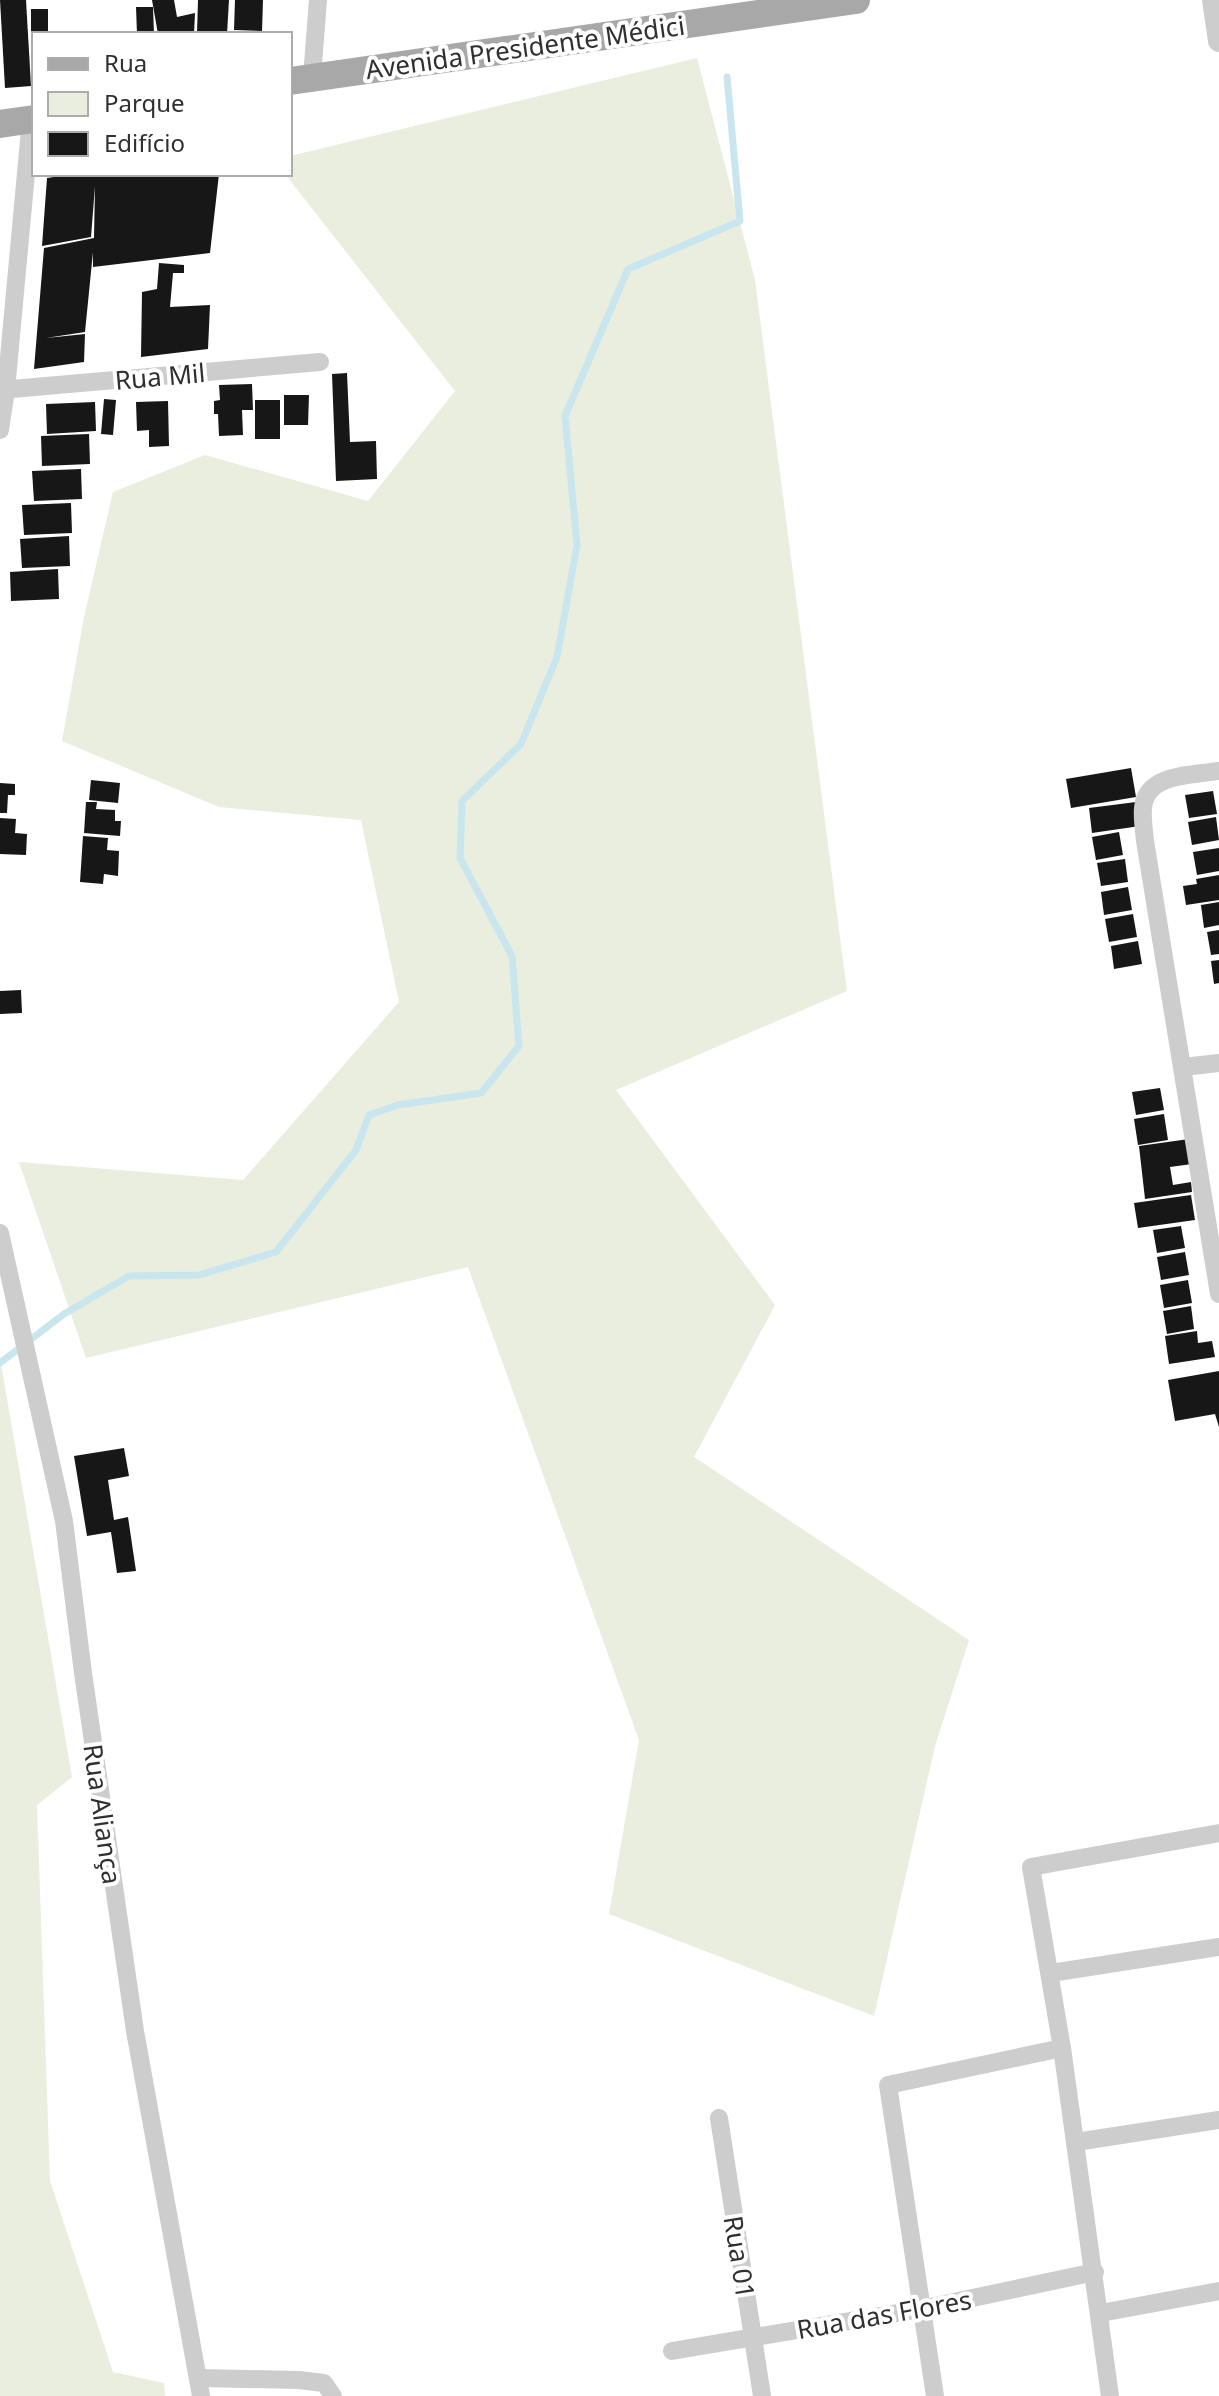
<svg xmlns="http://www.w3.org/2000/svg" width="1219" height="2396" font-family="'Noto Sans',sans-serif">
  <rect width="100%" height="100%" fill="#fff"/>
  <g fill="#e9eede">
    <polygon points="697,58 755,280 847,991 616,1090 775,1305 694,1457 969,1640 935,1746 874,2016 609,1914 639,1740 468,1267 86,1358 19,1162 243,1180 399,1002 361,820 219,807 62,741 84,617 113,492 205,455 368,501 455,391 285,174 290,174 290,156"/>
    <polygon points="0,1358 72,1777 37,1805 50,2181 113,2372 164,2383 165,2396 0,2396"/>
  </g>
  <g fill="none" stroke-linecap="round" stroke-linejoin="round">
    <polyline stroke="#c9e6ee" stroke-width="7" points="0,1363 64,1314 129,1276 199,1275 276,1252 356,1150 369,1115 398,1105 481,1093 519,1046 512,956 460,858 462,801 521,744 557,657 577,545 565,416 628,269 740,221 727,77"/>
  </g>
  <g fill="#171717">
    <polygon points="0,0 26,0 31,86 5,88"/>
    <polygon points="152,0 174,0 177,17 195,13 194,34 158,34"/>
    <polygon points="198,0 229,0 227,34 197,34"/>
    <polygon points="235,0 263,0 262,31 234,30"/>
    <polygon points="136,7 153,7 154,34 137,34"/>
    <polygon points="31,9 48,9 48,34 34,34 34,63 31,63"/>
    <polygon points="74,174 219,174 210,253 93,267 93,252 85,332 46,338 85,334 84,362 34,369 44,248 94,238 95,186 91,237 42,246 47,178"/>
    <polygon points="159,263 184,265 184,273 173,273 170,307 210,305 208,349 141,357 142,292 157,289"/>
    <polygon points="347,373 350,442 376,441 377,479 336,481 332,374"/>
    <polygon points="252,384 253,410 242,410 243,435 219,436 218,414 214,414 214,401 220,400 219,385"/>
    <polygon points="284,395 309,395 308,425 284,425"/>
    <polygon points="104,399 116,400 113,435 101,434"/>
    <rect x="255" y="400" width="25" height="39"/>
    <polygon points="168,401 169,446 149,447 149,430 137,431 136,402"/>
    <polygon points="95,402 96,431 47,434 46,404"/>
    <polygon points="89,434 90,464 42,466 41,436"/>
    <polygon points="81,469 82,499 34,501 32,471"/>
    <polygon points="71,503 72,533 24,535 22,505"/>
    <polygon points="69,536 70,566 22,568 20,539"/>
    <polygon points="58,569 59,599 11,601 10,572"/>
    <polygon points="1131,768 1136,797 1071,808 1066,779"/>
    <polygon points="91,780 120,783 118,803 89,800"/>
    <polygon points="0,783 15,784 15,795 8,795 7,813 0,813"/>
    <polygon points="1213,791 1217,814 1189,818 1185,795"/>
    <polygon points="86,802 97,802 96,809 115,810 115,821 121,821 120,836 84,833"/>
    <polygon points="1136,802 1140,826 1092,833 1089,808"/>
    <polygon points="1216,817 1219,840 1192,845 1188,822"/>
    <polygon points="0,818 16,819 15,833 27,834 26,855 0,854"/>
    <polygon points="1119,832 1123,855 1096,860 1092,837"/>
    <polygon points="83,836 108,838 107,850 119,851 118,876 104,874 103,884 80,882"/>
    <polygon points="1219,848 1219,871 1197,875 1193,852"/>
    <polygon points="1125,859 1128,882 1101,886 1097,863"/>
    <polygon points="1219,875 1219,900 1186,905 1183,886 1197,884 1196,879"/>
    <polygon points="1128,887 1132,910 1104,915 1101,892"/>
    <polygon points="1219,902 1219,925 1204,928 1201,905"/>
    <polygon points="1133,914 1137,937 1109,942 1105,919"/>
    <polygon points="1219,930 1219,954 1211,955 1207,932"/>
    <polygon points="1138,941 1142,964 1114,969 1111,946"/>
    <polygon points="1219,960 1219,983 1214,984 1211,961"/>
    <polygon points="21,990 22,1013 0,1014 0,991"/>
    <polygon points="1160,1088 1164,1110 1136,1115 1132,1092"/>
    <polygon points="1164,1114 1168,1140 1138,1145 1134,1119"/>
    <polygon points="1189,1139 1192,1164 1170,1167 1173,1185 1191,1182 1192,1192 1145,1199 1139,1146"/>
    <polygon points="1191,1195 1195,1220 1138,1228 1134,1203"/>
    <polygon points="1181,1226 1185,1248 1157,1253 1153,1230"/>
    <polygon points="1185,1252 1189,1275 1161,1280 1157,1257"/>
    <polygon points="1188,1280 1192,1303 1164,1308 1160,1285"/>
    <polygon points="1191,1306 1194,1329 1167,1334 1163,1311"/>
    <polygon points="1197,1331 1198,1343 1212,1341 1215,1357 1169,1364 1165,1336"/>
    <polygon points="1219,1371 1219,1427 1215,1414 1175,1421 1168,1380"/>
    <polygon points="124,1448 129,1476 108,1480 114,1520 128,1517 136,1571 117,1573 111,1532 87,1536 74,1456"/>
  </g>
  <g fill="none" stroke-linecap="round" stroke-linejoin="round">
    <g stroke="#cdcdcd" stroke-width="18">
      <polyline points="312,77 318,0"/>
      <polyline points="0,390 320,362"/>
      <polyline points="0,430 6,390 31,119"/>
      <path d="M1219 771C1193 775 1146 773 1143 808 1142 818 1144 830 1145 841L1219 1294"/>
      <polyline points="1183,1067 1219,1063"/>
      <polyline points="0,1233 64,1521 83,1673 135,2031 201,2396"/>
      <polyline points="1051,1973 1219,1947"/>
      <polyline points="719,2118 762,2396"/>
      <polyline points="1076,2142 1219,2120"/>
      <polyline points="1101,2313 1219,2291"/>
      <polyline points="672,2351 921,2309 1095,2272"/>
      <polyline points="198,2378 299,2380 324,2383 333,2396"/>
      <polyline points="935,2396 888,2085 1062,2048"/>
      <polyline points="1110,2396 1062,2048 1031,1867 1219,1833"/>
    </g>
    <polyline stroke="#cdcdcd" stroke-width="22" points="1213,0 1219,41"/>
    <g stroke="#a8a8a8" stroke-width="28">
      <polyline points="290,81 856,0"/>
      <polyline points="0,124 34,119"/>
    </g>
  </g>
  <g text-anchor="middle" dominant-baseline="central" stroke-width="8" stroke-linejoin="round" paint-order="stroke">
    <g font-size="26" fill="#303030" stroke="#fff">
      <text transform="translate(525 47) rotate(-8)">Avenida Presidente Médici</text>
      <text transform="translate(160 376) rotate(-5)">Rua Mil</text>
      <text transform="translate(103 1814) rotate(82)">Rua Aliança</text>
      <text transform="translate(740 2257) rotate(81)">Rua 01</text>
      <text transform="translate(884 2314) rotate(-10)">Rua das Flores</text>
    </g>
  </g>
  <rect x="32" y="32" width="260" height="144" fill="#ffffff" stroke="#acacac" stroke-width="2"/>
  <rect x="48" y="58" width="40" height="12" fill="#a8a8a8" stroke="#acacac" stroke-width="2"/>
  <text x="104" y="72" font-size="24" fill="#303030">Rua</text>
  <rect x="48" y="92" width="40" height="24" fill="#e9eede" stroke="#acacac" stroke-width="2"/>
  <text x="104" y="112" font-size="24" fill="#303030">Parque</text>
  <rect x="48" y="132" width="40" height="24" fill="#171717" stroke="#acacac" stroke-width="2"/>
  <text x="104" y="152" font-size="24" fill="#303030">Edifício</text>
</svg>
